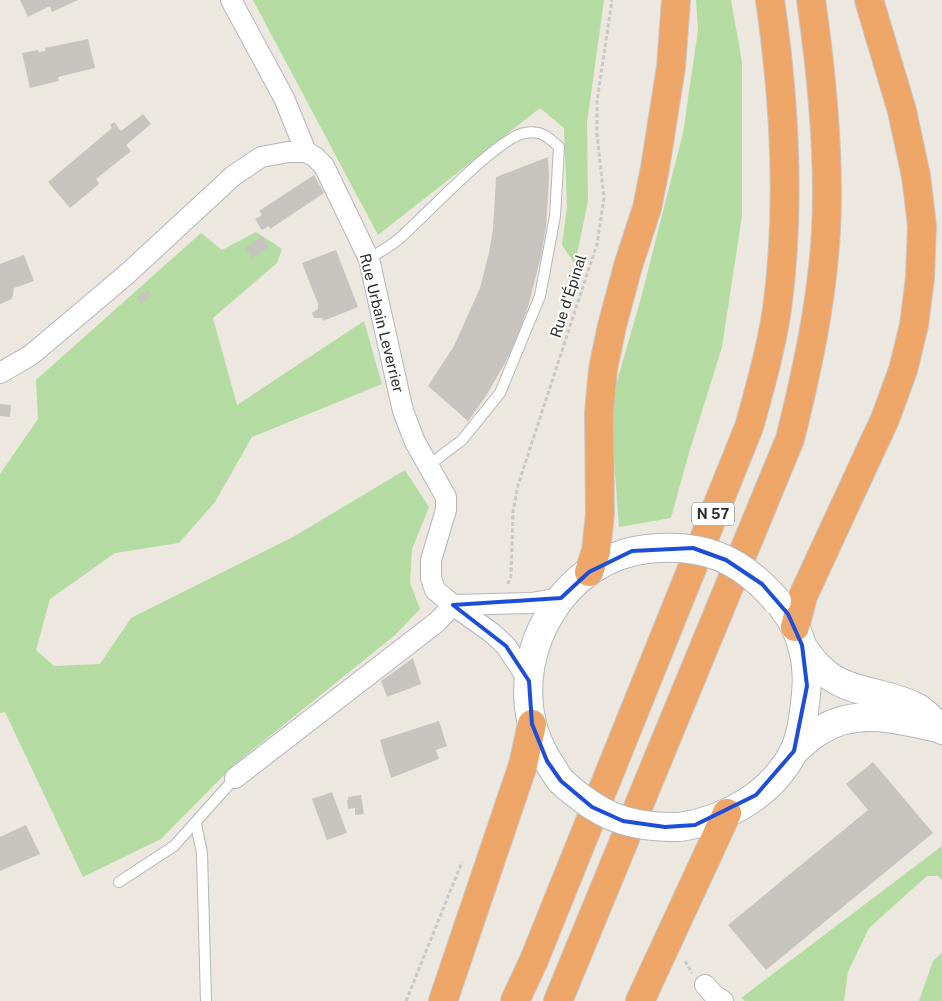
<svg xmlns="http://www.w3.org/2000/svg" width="942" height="1001" font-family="'Public Sans',sans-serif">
  <rect width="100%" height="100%" fill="#ece7df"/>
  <g fill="#b4dca2">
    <polygon points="253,0 604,0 587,123 588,201 575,264 562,245 567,207 564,128 540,108 378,235"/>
    <polygon points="696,0 731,0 742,62 742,216 722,347 688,456 671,518 619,527 612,432 615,388 641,298 683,133 698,30"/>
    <polygon points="256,232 282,249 277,263 213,318 237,405 364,321 382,384 252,437 215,502 179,543 115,553 50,599 36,650 54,666 100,664 131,618 293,537 405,470 429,507 412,549 410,583 420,609 395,635 235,764 161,839 83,877 5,712 0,713 0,474 38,419 36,380 201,233 222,250"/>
    <polygon points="942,846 942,880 938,876 927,876 869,928 848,972 844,1001 745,1001 741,998"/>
    <polygon points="942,953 942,1001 919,1001 933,961"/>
  </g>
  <g fill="#c7c3bf">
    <polygon points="20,0 78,0 52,12 50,6 28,17"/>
    <polygon points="88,39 95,68 58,77 59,81 30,88 22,53 38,50 39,52 46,51 45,48"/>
    <polygon points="143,114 151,124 126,145 131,151 96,179 99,184 70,208 48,182 112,128 110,125 114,122 121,131"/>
    <polygon points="548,157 549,178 546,227 541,256 528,307 518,335 505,363 486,396 468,421 428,386 454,346 480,288 489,253 493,229 496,177"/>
    <polygon points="314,175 324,193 270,229 269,226 262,230 255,219 262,215 259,211"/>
    <polygon points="262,236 269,247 252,258 245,248"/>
    <polygon points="336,250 358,307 323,321 322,318 314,318 312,313 318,309 318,304 302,263"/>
    <polygon points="24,255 34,281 14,288 12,299 0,304 0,264"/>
    <polygon points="148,290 152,296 141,304 137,297"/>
    <polygon points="0,404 11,405 10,417 0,416"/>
    <polygon points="413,658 421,684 387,697 381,681"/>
    <polygon points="439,721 447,746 436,750 439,759 391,778 380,740"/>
    <polygon points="873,762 933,833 766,970 728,925 868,810 846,784"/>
    <polygon points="332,792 347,833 327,840 312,799"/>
    <polygon points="361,795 364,814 355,815 355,808 348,809 347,800 348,800 348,797"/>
    <polygon points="26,825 40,854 0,871 0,837"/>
  </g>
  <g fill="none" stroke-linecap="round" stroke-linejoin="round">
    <g stroke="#b3b5be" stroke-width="12">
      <g id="lane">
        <path d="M369 259C379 252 391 246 400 238 424 217 499 136 525 133 541 130 548 137 559 147L555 216 540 296 500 393 462 440 429 465"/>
        <polyline points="196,824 202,853 206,1001"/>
        <polyline points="119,882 174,846 235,778"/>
      </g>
    </g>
    <g stroke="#b3b5be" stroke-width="22">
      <g id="street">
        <polyline points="231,0 284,98 306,152"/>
        <polyline points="0,373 31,355 127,274 233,176 261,157 288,152 306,152 315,157 324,166 369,259 403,411 415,442 446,497 446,510 431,560 431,578 435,590 453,605 492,633 506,646 529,681"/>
        <polyline points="453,605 531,603 561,598"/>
        <polyline points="235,778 437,622 453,605"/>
        <polyline points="705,985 713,994 723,1001"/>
      </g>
    </g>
    <g stroke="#b3b5be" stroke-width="30">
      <g id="secondary">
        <path d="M802 646C808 654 814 664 822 670 847 694 886 691 916 707 926 712 934 723 942 730"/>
        <path d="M794 751C803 744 811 735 821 730 857 708 896 719 934 727"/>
        <path d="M561 781C548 763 537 745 532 724 513 646 566 558 647 549"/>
        <path d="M679 827C724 821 771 795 793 753 802 736 804 713 806 694 809 664 802 631 783 608"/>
      </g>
    </g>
    <g stroke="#c8c8c8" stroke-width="30">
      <g id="highway">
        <polyline points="589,572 596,551 600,514 599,413 603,369 612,326 628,266 647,208 655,168 671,67 676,0"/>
        <polyline points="795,627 803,596 885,419 903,370 914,325 920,278 922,226 916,176 902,111 869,0"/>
        <polyline points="443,1001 523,765 532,724"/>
        <path d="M515 1001 534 960 749 427C760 388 771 349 777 309 791 206 785 103 770 0"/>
        <path d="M558 1001 790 439C807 371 822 302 826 231 830 154 822 76 811 0"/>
        <polyline points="640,1001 727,813"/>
      </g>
    </g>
    <g stroke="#c8c8c8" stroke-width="3" stroke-dasharray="4 2.5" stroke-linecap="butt">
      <polyline points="508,584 511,576 513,512 518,485 597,244 604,198 597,134 597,101 612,0"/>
      <polyline points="685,961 692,973"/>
      <polyline points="406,1001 462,862"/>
    </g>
    <use href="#lane" stroke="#fff" stroke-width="10"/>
    <use href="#street" stroke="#fff" stroke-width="20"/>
    <use href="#secondary" stroke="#fff" stroke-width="28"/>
    <use href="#highway" stroke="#eea568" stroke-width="28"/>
    <g stroke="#b3b5be" stroke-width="30" stroke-linecap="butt">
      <g id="secondary-bridge">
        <path d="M647 549C703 543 740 558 777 601"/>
        <path d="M561 781C598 815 627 828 679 827"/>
      </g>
    </g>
    <use href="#secondary-bridge" stroke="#fff" stroke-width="28"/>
  </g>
  <path fill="none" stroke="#1d4ed8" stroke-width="4" stroke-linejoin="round" d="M693 548 726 560 762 584 788 614 802 645 807 686 794 751 756 795 695 825 665 827 623 821 592 807 561 781 547 761 532 724 529 681 506 646 453 605 561 598 589 572 632 551Z"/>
  <g text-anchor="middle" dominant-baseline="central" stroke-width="4" stroke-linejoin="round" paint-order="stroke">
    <rect fill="#fff" stroke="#6b6b6b" stroke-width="1" x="692" y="502.5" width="42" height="23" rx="4"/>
    <g font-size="14" font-weight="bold" fill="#2c2c2c">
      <text x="713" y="514">N 57</text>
    </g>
    <g font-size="15" fill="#2c2c2c" stroke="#fff">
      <text transform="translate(568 296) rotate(-72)">Rue d'Épinal</text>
      <text transform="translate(382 323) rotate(76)">Rue Urbain Leverrier</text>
    </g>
  </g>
</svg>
